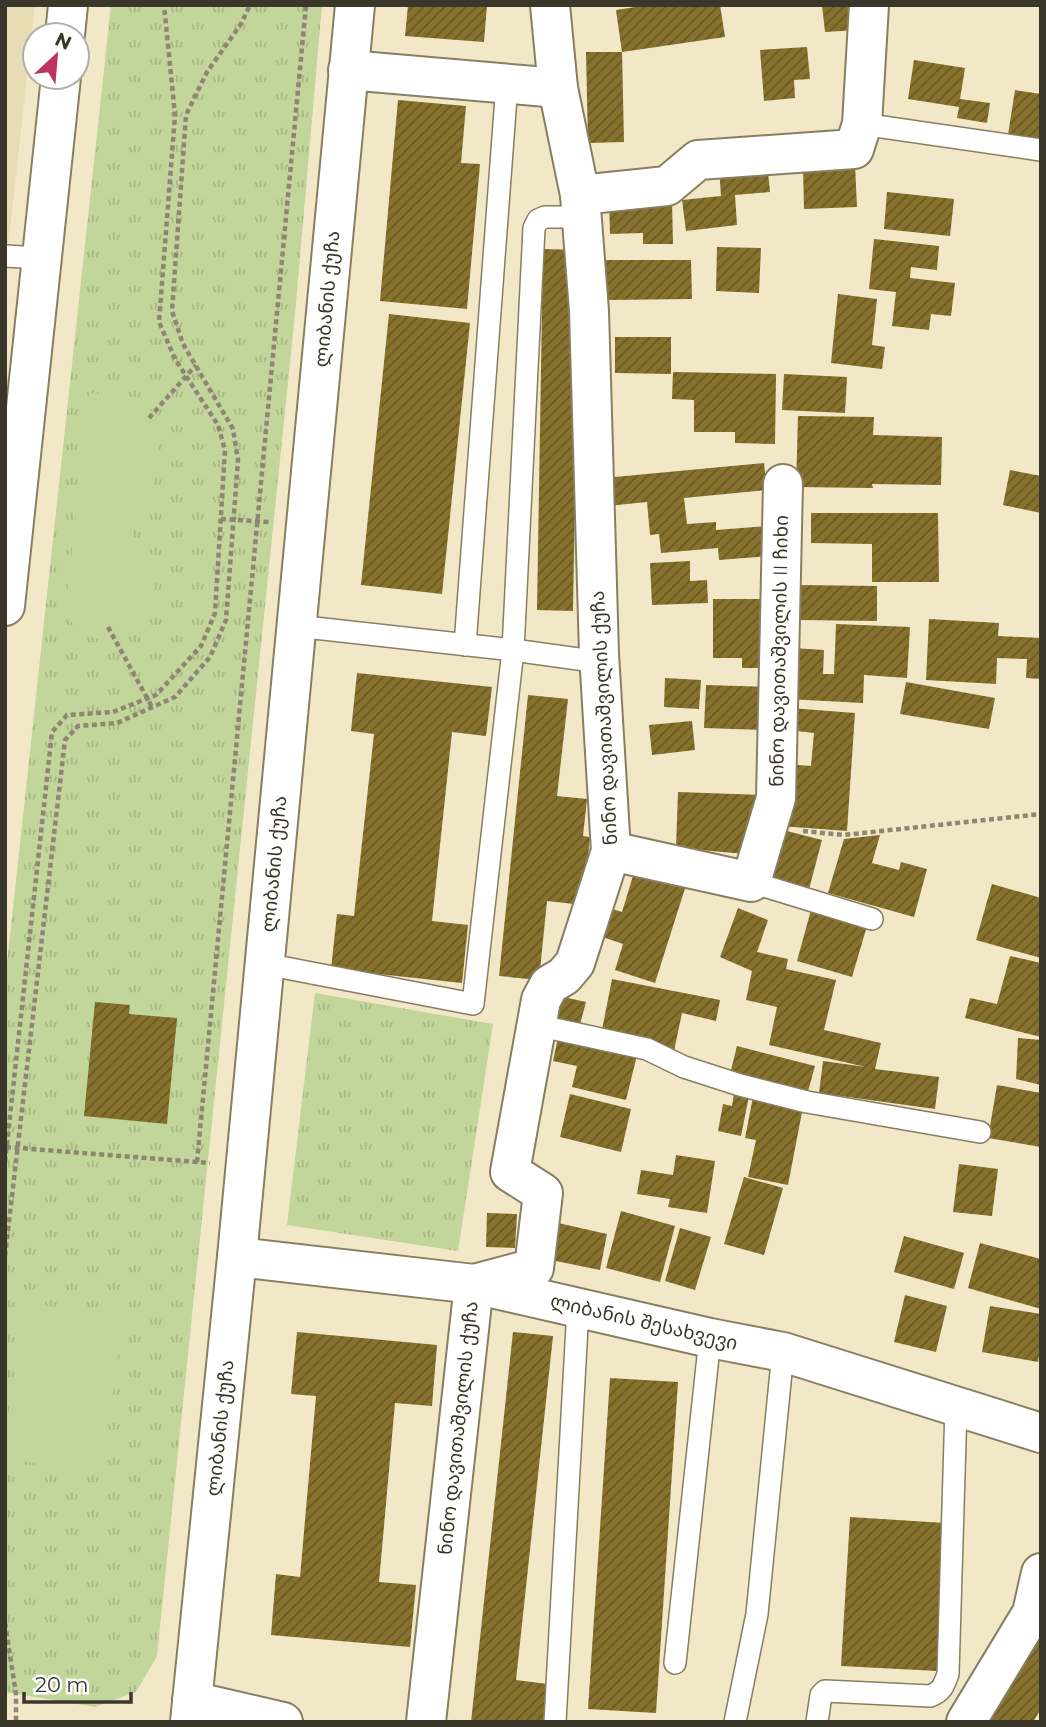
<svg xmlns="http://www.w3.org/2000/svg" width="1046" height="1727" font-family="Montserrat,'Noto Sans Georgian',sans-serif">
  <defs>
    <pattern id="park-tufts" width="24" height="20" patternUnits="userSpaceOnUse" patternTransform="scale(1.75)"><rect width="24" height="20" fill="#c2d59a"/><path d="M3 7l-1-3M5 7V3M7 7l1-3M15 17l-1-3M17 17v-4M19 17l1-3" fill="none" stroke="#a7b785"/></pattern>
    <pattern id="building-hatch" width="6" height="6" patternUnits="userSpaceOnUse" patternTransform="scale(1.75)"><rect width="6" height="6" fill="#86712d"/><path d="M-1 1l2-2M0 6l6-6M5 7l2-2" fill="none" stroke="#695925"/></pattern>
  </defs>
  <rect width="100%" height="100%" fill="#f2e8c8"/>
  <polygon fill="#e8dcb5" points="5,5 35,5 5,275"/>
  <g fill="url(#park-tufts)">
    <polygon points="111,5 322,5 295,314 157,1656 136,1692 95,1707 5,1692 5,982"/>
    <polygon points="315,993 493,1024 458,1251 287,1225"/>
  </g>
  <g fill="#c2d59a">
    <polygon points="89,393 141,398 161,424 152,506 130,519 130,532 155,571 155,590 118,630 99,640 76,629 65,612"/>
    <polygon points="24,1303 124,1316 102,1472 5,1459 5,1438"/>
  </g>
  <g fill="url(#building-hatch)">
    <polygon points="408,5 487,5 484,42 405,36"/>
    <polygon points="649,5 720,5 725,37 622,52 616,10"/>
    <polygon points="822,5 855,5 857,30 825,32"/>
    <polygon points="807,47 810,79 794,80 795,98 764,101 760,50"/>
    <polygon points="586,52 622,52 624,142 588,143"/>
    <polygon points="914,60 965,68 960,99 990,103 987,123 957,118 959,107 908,99"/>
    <polygon points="1015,90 1041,94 1041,140 1008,135"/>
    <polygon points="398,100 466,106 461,163 480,164 467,309 380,301"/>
    <polygon points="767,162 770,192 735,195 737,225 686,231 682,200 721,196 719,166"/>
    <polygon points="855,165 857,207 804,209 803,167"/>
    <polygon points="887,192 954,199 950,236 884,229"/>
    <polygon points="672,200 673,244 643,244 643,233 610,234 609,201"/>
    <polygon points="874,239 939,246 937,270 911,267 910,278 955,283 951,316 931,314 929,330 892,326 896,292 869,289"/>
    <polygon points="717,247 761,248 759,293 716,291"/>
    <polygon points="543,249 579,250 573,611 537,610"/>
    <polygon points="606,260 691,260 692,299 607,300"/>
    <polygon points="838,294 877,299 872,345 885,347 882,369 831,363"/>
    <polygon points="389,314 470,323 442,594 361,585"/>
    <polygon points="615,337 671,337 671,374 615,373"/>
    <polygon points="673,372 776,374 775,444 735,443 735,432 694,432 694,400 672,399"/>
    <polygon points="784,374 847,377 845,413 782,410"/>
    <polygon points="798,416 874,417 873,435 942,437 941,485 872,484 873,488 796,487"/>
    <polygon points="764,463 767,490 684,498 687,524 716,522 716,530 768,526 770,556 719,560 718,548 661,553 659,534 650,535 647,502 607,506 604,478"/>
    <polygon points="1010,470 1041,476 1041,513 1003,505"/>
    <polygon points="811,513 938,513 939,582 872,582 872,544 811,543"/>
    <polygon points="690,561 690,581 707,580 708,603 652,605 650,563"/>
    <polygon points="800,585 877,586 877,621 799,620"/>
    <polygon points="713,599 776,599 775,668 742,668 742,658 713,658"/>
    <polygon points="929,619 999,623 998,636 1041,638 1041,679 1026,678 1027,659 997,658 996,684 926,680"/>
    <polygon points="836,624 910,627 907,678 864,675 863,703 787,699 793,648 824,650 823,674 834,674"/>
    <polygon points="357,673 492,687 486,736 452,732 432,921 468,925 462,983 331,969 337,914 354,916 374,734 351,731"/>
    <polygon points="665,678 701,680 699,709 664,707"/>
    <polygon points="906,682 995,698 989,729 900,714"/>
    <polygon points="706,685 769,687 768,730 704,728"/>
    <polygon points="528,695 568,699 557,796 587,799 583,836 590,837 583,905 547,901 539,980 499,976"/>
    <polygon points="790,708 855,713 847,831 780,826 785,764 811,766 814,733 789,730"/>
    <polygon points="692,721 695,750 652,755 649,725"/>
    <polygon points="678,792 762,795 746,854 676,848"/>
    <polygon points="779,829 822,840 808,893 765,881"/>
    <polygon points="880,835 872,863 899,870 901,862 927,869 914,917 828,893 844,839"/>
    <polygon points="636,866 687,882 655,983 615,970 623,944 597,935 606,907 622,912"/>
    <polygon points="992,884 1041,898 1041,958 976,940"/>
    <polygon points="738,908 768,920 757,952 788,959 786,969 836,980 824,1030 881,1043 875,1069 939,1077 935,1109 819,1093 823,1061 866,1067 769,1045 777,1007 746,1000 752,971 720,957"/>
    <polygon points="811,910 867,926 852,977 797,961"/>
    <polygon points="1010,956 1041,963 1041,1037 965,1018 970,998 997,1004"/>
    <polygon points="612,979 720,1000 716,1021 682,1013 674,1051 602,1030"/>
    <polygon points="559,996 586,1002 578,1032 555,1027"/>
    <polygon points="95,1002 130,1005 129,1014 177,1018 167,1124 84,1116"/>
    <polygon points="559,1033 638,1051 626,1100 572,1087 577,1066 553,1061"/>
    <polygon points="1018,1038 1041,1040 1041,1085 1016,1079"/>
    <polygon points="737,1046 815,1066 807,1095 730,1074"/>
    <polygon points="997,1085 1041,1093 1041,1147 988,1138"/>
    <polygon points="734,1093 749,1096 741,1136 718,1131 723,1104 732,1106"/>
    <polygon points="570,1094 631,1109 621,1152 560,1137"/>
    <polygon points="753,1097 803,1107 788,1185 748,1177 756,1140 745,1138"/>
    <polygon points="676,1155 715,1161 707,1213 668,1207 670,1199 637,1194 641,1170 673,1175"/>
    <polygon points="959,1164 998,1169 992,1216 953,1212"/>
    <polygon points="744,1177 783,1188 764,1255 724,1244"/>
    <polygon points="621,1211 675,1226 660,1282 606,1268"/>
    <polygon points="487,1213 517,1214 515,1248 486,1247"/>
    <polygon points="558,1223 607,1234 600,1270 551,1260"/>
    <polygon points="680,1228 711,1237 695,1290 665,1281"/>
    <polygon points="904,1236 964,1253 954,1289 894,1272"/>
    <polygon points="980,1243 1041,1259 1041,1309 968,1288"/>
    <polygon points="905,1295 947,1306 936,1352 894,1342"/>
    <polygon points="990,1306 1041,1314 1041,1344 1038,1362 982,1352"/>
    <polygon points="297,1332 437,1345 432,1406 395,1403 379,1582 416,1585 410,1647 271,1635 276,1574 300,1577 316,1396 291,1394"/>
    <polygon points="513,1332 553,1336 516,1680 547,1684 543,1722 471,1722"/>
    <polygon points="610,1378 678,1382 656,1713 588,1709"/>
    <polygon points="850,1517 945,1523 937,1671 841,1666"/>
    <polygon points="1041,1625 1041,1709 1033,1722 981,1722"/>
  </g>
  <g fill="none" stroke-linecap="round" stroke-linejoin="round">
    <g stroke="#887e61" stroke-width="24">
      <g id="service">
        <polyline points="862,124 1041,150"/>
        <polyline points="581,217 545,217 538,220 534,228 513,650 600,662"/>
        <polyline points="5,256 41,258"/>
        <polyline points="465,645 507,84"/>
        <polyline points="751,882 872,919"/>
        <polyline points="265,964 473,1004 513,650 296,626"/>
        <polyline points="536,1025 647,1049 684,1067 740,1085 807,1102 980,1132"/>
        <polyline points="675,1663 710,1338"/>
        <polyline points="555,1722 578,1308"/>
        <polyline points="735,1722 757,1614 783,1352"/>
        <path d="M817 1722 821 1695 825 1691 930 1696C942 1692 944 1685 948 1674L956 1407"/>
      </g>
    </g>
    <g stroke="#887e61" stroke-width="42">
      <g id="minor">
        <polyline points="348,70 558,88"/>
        <polyline points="580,195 667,186 698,160 854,149 862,124 869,5"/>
        <polyline points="611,851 751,882 776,798 783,484"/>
        <polyline points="237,1257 355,5"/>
        <polyline points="192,1701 283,1722"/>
        <polyline points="426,1722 474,1284 534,1268 543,1193 510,1172 541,1000 549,985 564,976 575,963 611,851 599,654 589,311 580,195 558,88 550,5"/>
        <polyline points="966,1722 1032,1613 1041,1573"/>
      </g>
    </g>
    <g stroke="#887e61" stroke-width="42">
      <g id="tertiary">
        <polyline points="65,35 68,5"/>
        <polyline points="5,606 61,77"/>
        <polyline points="190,1722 237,1257 474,1284 710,1338 783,1352 1041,1433"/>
      </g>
    </g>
    <g stroke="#8d8671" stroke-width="4.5" stroke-dasharray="5 3.5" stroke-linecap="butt">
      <polyline points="149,418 196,365"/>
      <polyline points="221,519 269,522"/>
      <polyline points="108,627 152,707"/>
      <polyline points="803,831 844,835 1041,814"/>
      <polyline points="6,1147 210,1163"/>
      <polyline points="5,1162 52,732 67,715 113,712 156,695 201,646 215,613 225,450 218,425 175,359 159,322 175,115 164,5"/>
      <polyline points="197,1162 306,5"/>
      <polyline points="5,1256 65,740 78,726 117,723 175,697 210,657 226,620 238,460 233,429 183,344 172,311 186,115 207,72 241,24 250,5"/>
      <polyline points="5,1623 16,1694 16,1722"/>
    </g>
    <use href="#service" stroke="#fff" stroke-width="21"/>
    <use href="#minor" stroke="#fff" stroke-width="38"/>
    <use href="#tertiary" stroke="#fff" stroke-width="38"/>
  </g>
  <g text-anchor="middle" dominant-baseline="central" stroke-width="7" stroke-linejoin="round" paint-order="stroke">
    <g font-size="19" fill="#3a362a" stroke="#fff">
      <text transform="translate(327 299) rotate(-85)">ლიბანის ქუჩა</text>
      <text transform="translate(779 651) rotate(-89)">ნინო დავითაშვილის II ჩიხი</text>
      <text transform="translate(604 718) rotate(-93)">ნინო დავითაშვილის ქუჩა</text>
      <text transform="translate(274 864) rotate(-85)">ლიბანის ქუჩა</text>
      <text transform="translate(644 1322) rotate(13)">ლიბანის შესახვევი</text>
      <text transform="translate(220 1428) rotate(-84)">ლიბანის ქუჩა</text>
      <text transform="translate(458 1428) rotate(-84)">ნინო დავითაშვილის ქუჩა</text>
    </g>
  </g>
  <rect width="1046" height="1727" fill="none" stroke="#3a362a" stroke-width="14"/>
  <g transform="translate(56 56) rotate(26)"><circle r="33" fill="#ffffff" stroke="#b0afaa" stroke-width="2"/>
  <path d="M0-5L12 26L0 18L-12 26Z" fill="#c03261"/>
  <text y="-10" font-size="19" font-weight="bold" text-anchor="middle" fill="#3a362a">N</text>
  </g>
  <path d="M24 1692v10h107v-10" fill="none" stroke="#3a362a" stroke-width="3.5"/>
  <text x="35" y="1692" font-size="21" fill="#3a362a" stroke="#ffffff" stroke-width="5" paint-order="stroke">20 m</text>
</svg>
